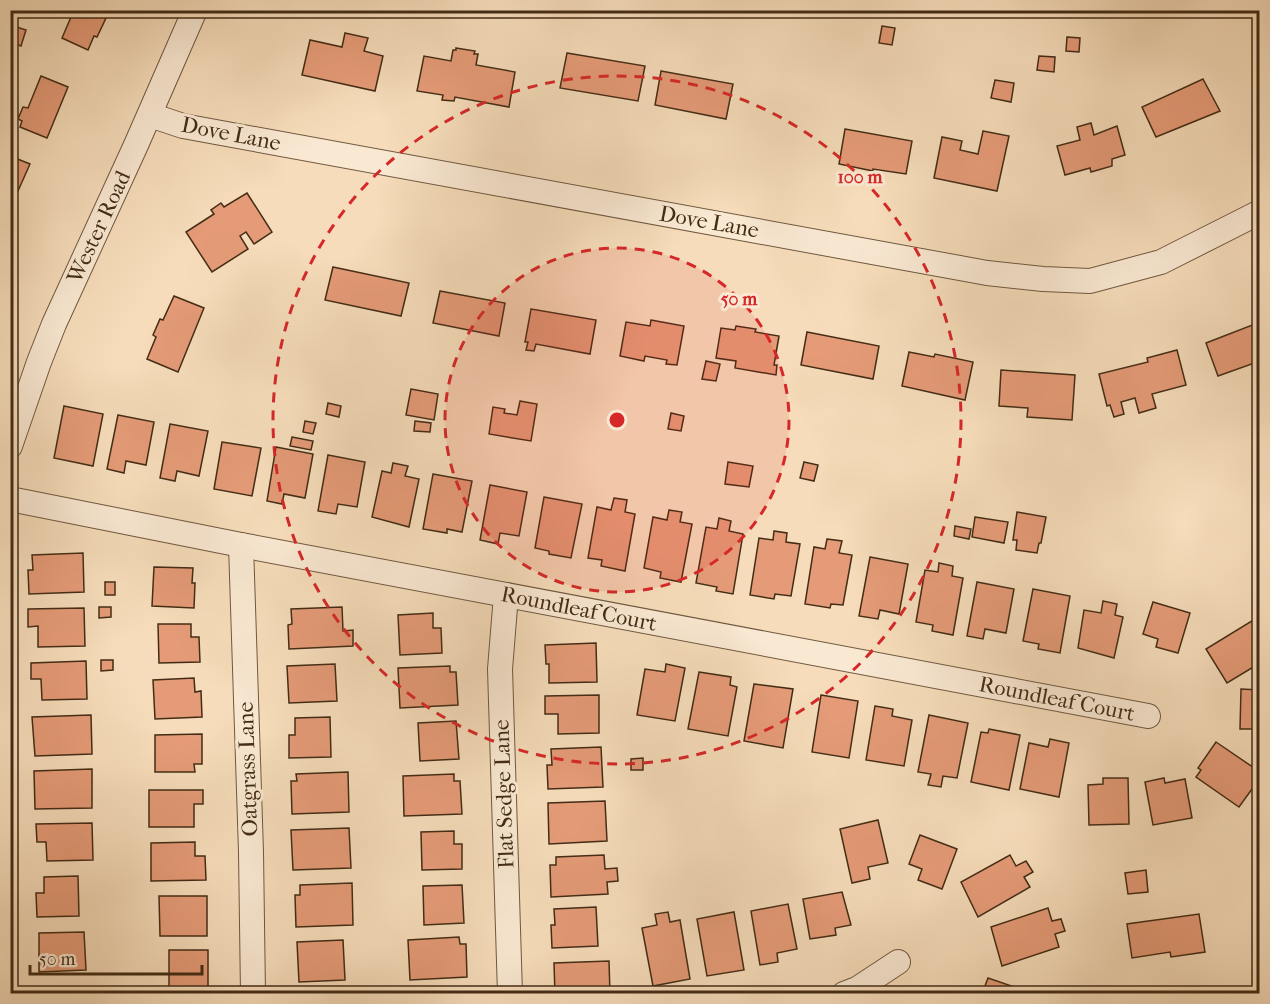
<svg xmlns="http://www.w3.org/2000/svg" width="1270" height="1004" font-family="'IM FELL French Canon',serif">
  <rect width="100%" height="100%" fill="#f6dcba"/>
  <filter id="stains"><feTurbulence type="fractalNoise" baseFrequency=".00333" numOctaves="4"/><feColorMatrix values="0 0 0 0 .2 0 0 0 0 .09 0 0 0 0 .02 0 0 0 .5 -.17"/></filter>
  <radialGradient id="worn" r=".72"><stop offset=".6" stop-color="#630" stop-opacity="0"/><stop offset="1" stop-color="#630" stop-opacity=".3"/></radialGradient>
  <g fill="#e59b77" stroke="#432c16" stroke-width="1.5">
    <polygon points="74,10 107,10 104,17 106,18 97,37 94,36 88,50 62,38"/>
    <polygon points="10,25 26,30 21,46 10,42"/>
    <polygon points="882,26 895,28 892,45 879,43"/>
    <polygon points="345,33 368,38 364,51 383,56 375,91 302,75 310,40 342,47"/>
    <polygon points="1067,37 1080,38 1079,52 1066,51"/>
    <polygon points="456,48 475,51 474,54 478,54 476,65 515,72 509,107 455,97 454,101 442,100 443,95 417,91 424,56 451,61 453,50 456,50"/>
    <polygon points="567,53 645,66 638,101 560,88"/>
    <polygon points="1039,56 1055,57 1054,72 1037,70"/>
    <polygon points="661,71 733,84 726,119 655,105"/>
    <polygon points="41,76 68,87 47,138 20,127 22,121 18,119 23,107 28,108"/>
    <polygon points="1203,79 1220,111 1156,137 1142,107"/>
    <polygon points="995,80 1014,83 1011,102 991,98"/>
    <polygon points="1091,123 1094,135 1117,126 1125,155 1112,159 1112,166 1091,172 1090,168 1065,175 1057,146 1080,140 1077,127"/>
    <polygon points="845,129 912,141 906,174 873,169 873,171 839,164"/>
    <polygon points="983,131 1009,136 997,191 934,178 942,137 962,141 960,150 978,154"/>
    <polygon points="10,156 30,164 10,209"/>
    <polygon points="247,193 272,232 254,244 246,232 240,236 248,249 212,272 186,232 214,214 211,210 221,203 224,207"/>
    <polygon points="333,267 409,283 401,316 325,300"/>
    <polygon points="440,291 505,303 499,336 433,323"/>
    <polygon points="174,296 204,308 178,372 147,359 156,337 153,335 160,319 163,320"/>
    <polygon points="531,309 596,320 590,354 536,344 534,351 526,350 528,342 525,342"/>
    <polygon points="651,320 684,326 677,365 666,364 667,360 645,356 644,361 620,356 626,322 650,326"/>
    <polygon points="1260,322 1260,361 1218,376 1206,343"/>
    <polygon points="736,326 756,329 755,332 779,336 774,365 777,365 776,375 735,368 736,361 716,358 721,328 735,330"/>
    <polygon points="807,332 879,346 873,379 801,365"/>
    <polygon points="1177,350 1186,385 1152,394 1156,408 1139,413 1135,398 1121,402 1124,414 1114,417 1110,405 1107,406 1099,374 1148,362 1147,358"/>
    <polygon points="909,352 934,357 935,354 973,362 965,400 902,386"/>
    <polygon points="706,361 720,364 716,381 702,379"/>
    <polygon points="1001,370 1075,375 1072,420 1027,417 1028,408 999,406"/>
    <polygon points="411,389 438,394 434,420 406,415"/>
    <polygon points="520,401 537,404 531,441 489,434 493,407 505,409 504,413 517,415"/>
    <polygon points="328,403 341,406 339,417 326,414"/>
    <polygon points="64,406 103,414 93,466 54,458"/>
    <polygon points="671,413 684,416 681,431 668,429"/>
    <polygon points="118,415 154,422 146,465 126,461 124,473 107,469"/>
    <polygon points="305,421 316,423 313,434 303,432"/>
    <polygon points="415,421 431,423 430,432 414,431"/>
    <polygon points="170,424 208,431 199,476 177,471 175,481 160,478"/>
    <polygon points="292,437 313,441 311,450 290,446"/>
    <polygon points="222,442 261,448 252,496 214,489"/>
    <polygon points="276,447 313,454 305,498 284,494 282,504 267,501"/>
    <polygon points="328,455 365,462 357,507 338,504 336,514 318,511"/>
    <polygon points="728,462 753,466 749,487 725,484"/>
    <polygon points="804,462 818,465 814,481 800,478"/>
    <polygon points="393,463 408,466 405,476 419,479 409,527 372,517 382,471 391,473"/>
    <polygon points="433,474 472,481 462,532 447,529 447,533 423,529"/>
    <polygon points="490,485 527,492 519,536 500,533 498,544 480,540"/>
    <polygon points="544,497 582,504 571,558 549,554 549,551 535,548"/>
    <polygon points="614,498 627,500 625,512 635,514 625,571 601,566 602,560 588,558 597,507 611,510"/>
    <polygon points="669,510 682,512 680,522 692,524 681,582 660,578 661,572 644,568 653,517 667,520"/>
    <polygon points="1017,512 1046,517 1041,543 1039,543 1037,553 1016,550 1017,540 1013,540"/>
    <polygon points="975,517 1008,522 1004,543 972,537"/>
    <polygon points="719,518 731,521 729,531 743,534 733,594 716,591 717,587 696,583 706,527 717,529"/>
    <polygon points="955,526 971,529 969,539 954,536"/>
    <polygon points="774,531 787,533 786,542 800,544 791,596 775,594 774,599 750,595 759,538 773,540"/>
    <polygon points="827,539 842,541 839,553 852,555 843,605 831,604 830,608 805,604 814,547 825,549"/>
    <polygon points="83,553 84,592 29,594 28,570 33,570 32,555"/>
    <polygon points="870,557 908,564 899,614 880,610 878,619 859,616"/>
    <polygon points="939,563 953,566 952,576 963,578 953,635 932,631 933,625 916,622 925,570 938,572"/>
    <polygon points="154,567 193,568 192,583 195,583 194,608 152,606"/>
    <rect x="105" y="582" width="10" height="13"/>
    <polygon points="977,582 1014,589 1006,633 985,629 983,639 967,636"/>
    <polygon points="1033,589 1070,596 1060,653 1038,649 1039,644 1023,641"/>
    <polygon points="1103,601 1117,604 1115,615 1123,617 1114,658 1078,648 1084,610 1101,613"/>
    <polygon points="1153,602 1190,613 1178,653 1156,647 1158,639 1143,634"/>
    <polygon points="99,607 111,607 111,617 99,618"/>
    <polygon points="342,607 343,631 353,630 353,646 289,649 288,625 292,624 291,609"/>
    <polygon points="84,608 85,646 38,647 38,626 28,627 28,609"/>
    <polygon points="433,613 433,628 441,628 442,653 400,655 398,615"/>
    <polygon points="1255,619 1260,627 1260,663 1227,683 1206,649"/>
    <polygon points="158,624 191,624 191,637 199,637 200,662 159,663"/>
    <polygon points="596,643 597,682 549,683 549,664 546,664 545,645"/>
    <polygon points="101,660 113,660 113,670 101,671"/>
    <polygon points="86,661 87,699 42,700 41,679 31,679 31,663"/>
    <polygon points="335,664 337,701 289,703 287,666"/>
    <polygon points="666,664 685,668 675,721 637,715 645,669 665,672"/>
    <polygon points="450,666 450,672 456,672 458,705 400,708 398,668"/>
    <polygon points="699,672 731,677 730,685 737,687 728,736 688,729"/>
    <polygon points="194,678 195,692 201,691 202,717 155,719 153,680"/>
    <polygon points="754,684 793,689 783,748 744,741"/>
    <polygon points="1241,689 1260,690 1260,729 1240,729"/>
    <polygon points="599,695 599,733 558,734 558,714 545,714 545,696"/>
    <polygon points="821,695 858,701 849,758 812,752"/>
    <polygon points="875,706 893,709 892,716 912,720 904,766 866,760"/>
    <polygon points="91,715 92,754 35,756 32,717"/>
    <polygon points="929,715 968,723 957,778 943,776 941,787 928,785 931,774 918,772"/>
    <polygon points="330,717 331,757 289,758 289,735 295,735 295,718"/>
    <polygon points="456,721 459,759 420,761 418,723"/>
    <polygon points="989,729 1020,735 1009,790 971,782 981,732 988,733"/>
    <polygon points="202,734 202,764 194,764 195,772 155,772 155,735"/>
    <polygon points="1050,739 1069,743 1059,797 1020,789 1029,743 1048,747"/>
    <polygon points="1216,742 1260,772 1260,778 1239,807 1196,777 1201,770 1198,768"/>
    <polygon points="601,747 603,787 548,789 547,765 552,765 551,749"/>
    <polygon points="643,758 643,770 631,770 631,759"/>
    <polygon points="92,769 92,808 35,809 34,771"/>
    <polygon points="348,772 349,812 292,814 291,781 297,781 296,774"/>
    <polygon points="454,774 454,781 460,781 462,814 404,816 403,776"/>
    <polygon points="1103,778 1128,778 1129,824 1089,825 1088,785 1103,784"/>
    <polygon points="1164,778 1165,783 1185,779 1192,818 1153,825 1145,782"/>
    <polygon points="149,790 203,790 203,804 194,804 194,827 149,827"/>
    <polygon points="605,801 607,841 549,844 548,803"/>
    <polygon points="878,820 888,863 868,867 870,879 852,883 840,829"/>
    <polygon points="92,823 93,860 47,861 46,842 37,842 36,824"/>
    <polygon points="349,828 351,868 293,870 291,830"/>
    <polygon points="454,831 454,844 462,844 462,869 422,870 421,832"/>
    <polygon points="920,835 957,849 942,889 918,880 922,869 909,864"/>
    <polygon points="195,842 195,856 205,856 206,880 151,881 151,843"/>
    <polygon points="604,855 605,869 617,868 618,881 607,882 608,894 551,897 550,865 556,865 556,857"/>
    <polygon points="1010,855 1016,866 1026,861 1033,872 1024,877 1030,887 978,917 961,882"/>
    <polygon points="1146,870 1148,892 1128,894 1125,873"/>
    <polygon points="78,876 79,916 37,917 36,893 44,893 44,877"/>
    <polygon points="352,883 353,925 296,927 295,895 300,895 300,885"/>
    <polygon points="462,885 464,923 424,925 423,886"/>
    <polygon points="842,892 851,925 835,928 836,935 810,939 803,899"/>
    <polygon points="159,896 207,896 207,936 160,936"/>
    <polygon points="788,904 797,949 777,953 778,962 760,965 751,911"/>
    <polygon points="596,907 598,946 552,948 551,925 555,925 554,909"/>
    <polygon points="1048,908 1052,921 1061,919 1065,931 1055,934 1059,947 1002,966 991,927"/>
    <polygon points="668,912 670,922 680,920 690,979 653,986 642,928 657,925 655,914"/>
    <polygon points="734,912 744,970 707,976 697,919"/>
    <polygon points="1199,914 1205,952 1171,957 1170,952 1132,958 1127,924"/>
    <polygon points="84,932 86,970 39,972 39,933"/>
    <polygon points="459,937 460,944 466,944 467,977 410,980 408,940"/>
    <polygon points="343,940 345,980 299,982 297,942"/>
    <rect x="169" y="950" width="39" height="40"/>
    <polygon points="609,961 610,994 555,994 554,963"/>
    <polygon points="988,978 1035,994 982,994"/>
    <polygon points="467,989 467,994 412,994 412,990"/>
  </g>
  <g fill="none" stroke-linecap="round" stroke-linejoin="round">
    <g stroke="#70583f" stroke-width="26">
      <g id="minor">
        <polyline points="150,115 183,126 987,273 1043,279 1090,281 1161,262 1260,212"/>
        <polyline points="10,446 39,362 54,324 136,145 195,10"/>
        <polyline points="10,499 241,545 1148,716"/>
        <polyline points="241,545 251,852 253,994"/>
        <polyline points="506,595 500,669 510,994"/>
        <polyline points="844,994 857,989 898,962"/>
      </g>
    </g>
    <use href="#minor" stroke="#f9e8d2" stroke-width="24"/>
  </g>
  <circle cx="617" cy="420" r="172" fill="#d62828" fill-opacity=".12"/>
  <g fill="none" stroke="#d62828" stroke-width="3" stroke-dasharray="10 8">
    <circle cx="617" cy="420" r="172"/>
    <circle cx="617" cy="420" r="344"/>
  </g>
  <g text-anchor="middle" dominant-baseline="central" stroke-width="6" stroke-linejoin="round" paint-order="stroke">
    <g font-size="22" fill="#432c16" stroke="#f9e8d2">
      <text transform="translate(231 134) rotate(11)">Dove Lane</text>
      <text transform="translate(709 222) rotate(10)">Dove Lane</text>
      <text transform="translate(99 227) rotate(-65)">Wester Road</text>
      <text transform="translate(579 609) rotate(11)">Roundleaf Court</text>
      <text transform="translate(1057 699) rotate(11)">Roundleaf Court</text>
      <text transform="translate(248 769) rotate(-92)">Oatgrass Lane</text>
      <text transform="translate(504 794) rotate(-92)">Flat Sedge Lane</text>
    </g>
  </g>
  <circle cx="617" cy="420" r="9" fill="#d62828" stroke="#f9e8d2" stroke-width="3"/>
  <g font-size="18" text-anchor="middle" font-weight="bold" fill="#d62828" stroke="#f9e8d2" stroke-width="6" stroke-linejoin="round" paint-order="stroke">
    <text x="860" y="183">100 m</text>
    <text x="739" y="305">50 m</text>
  </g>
  <rect width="1270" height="1004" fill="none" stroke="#f6dcba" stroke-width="36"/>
  <rect x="12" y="12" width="1246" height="980" fill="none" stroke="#432c16" stroke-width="3"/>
  <rect x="18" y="18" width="1234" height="968" fill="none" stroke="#432c16" stroke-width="1.5"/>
  <path d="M30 965v9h172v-9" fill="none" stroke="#432c16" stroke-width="3"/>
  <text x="39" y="965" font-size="18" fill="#432c16" stroke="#f9e8d2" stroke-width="4.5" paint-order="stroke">50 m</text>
  <rect width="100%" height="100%" filter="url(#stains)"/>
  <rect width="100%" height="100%" fill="url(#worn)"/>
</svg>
